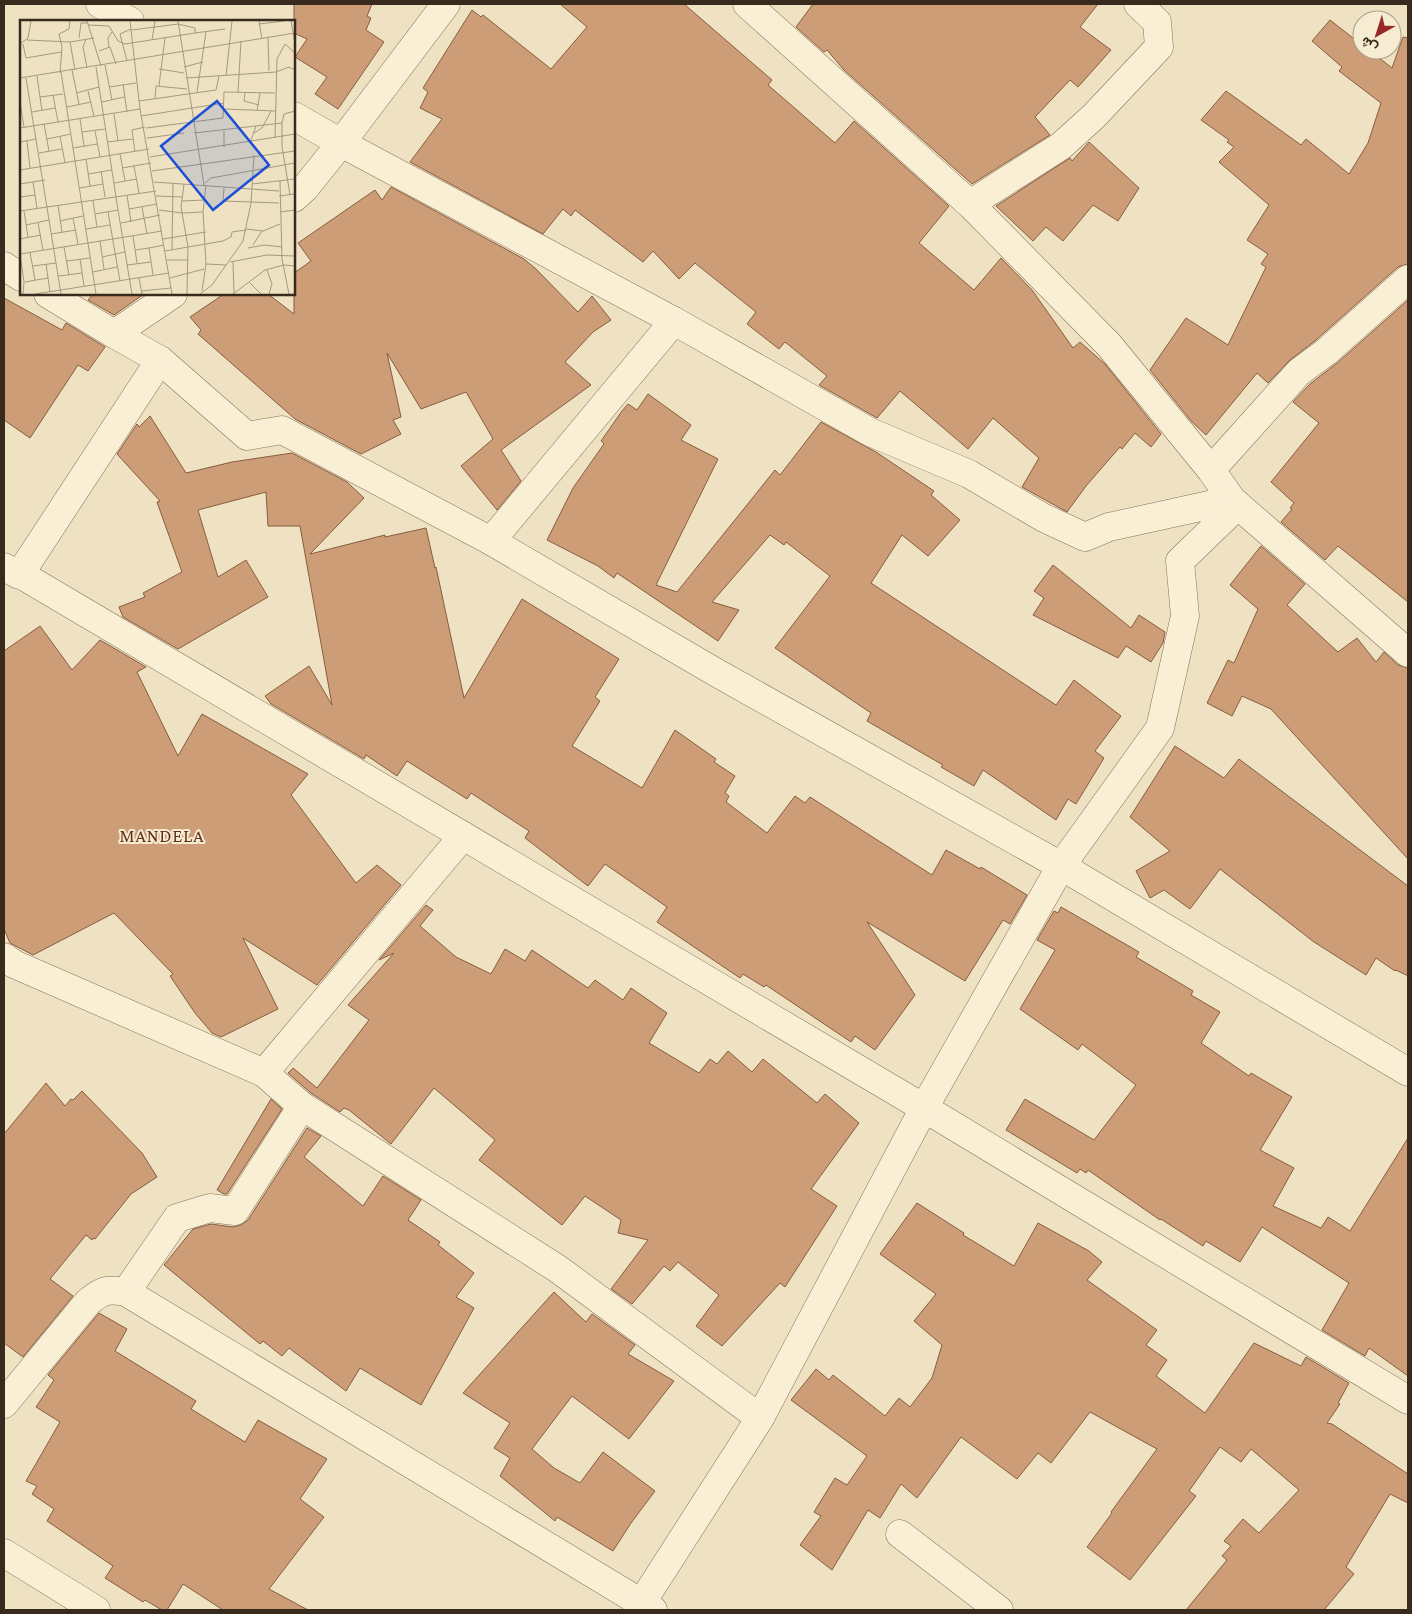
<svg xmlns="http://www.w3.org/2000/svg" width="1412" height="1614" font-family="'Crimson Pro',Vazirmatn,serif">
  <rect width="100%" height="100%" fill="#eee2c2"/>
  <g fill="#cd9d77" stroke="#875d3f">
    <polygon points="294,4 372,4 367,16 371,18 366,30 384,42 338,109 315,94 327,77 295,57 307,39 294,33"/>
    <polygon points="560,4 684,4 772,80 768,85 835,143 854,121 949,206 919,243 974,290 1001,258 1032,290 1073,348 1080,342 1105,364 1161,434 1151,447 1135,433 1122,449 1120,447 1086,486 1067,512 1022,487 1039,458 993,418 968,449 900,391 877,418 819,385 827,376 785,342 779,349 747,324 756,312 695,263 679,279 653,251 643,262 575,210 571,216 563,209 543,234 410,162 442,119 420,108 428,92 423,88 472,10 481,17 483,15 551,69 587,27"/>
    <polygon points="813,4 1098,4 1080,27 1111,50 1078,87 1070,80 1035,117 1050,135 972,184 844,70 827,50 824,52 796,27"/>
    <polygon points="1330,20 1362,45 1362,50 1369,50 1392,68 1403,37 1408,38 1408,264 1398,267 1316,340 1290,360 1268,383 1257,373 1206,435 1192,422 1150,370 1186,318 1228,345 1266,267 1261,264 1268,254 1247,240 1269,205 1219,162 1234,147 1227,142 1229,140 1201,120 1226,91 1301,145 1306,139 1349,174 1368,143 1381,103 1339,71 1342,67 1312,41"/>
    <polygon points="1089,142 1139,188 1118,221 1093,205 1063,241 1046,227 1033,241 996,206 1070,158 1072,161"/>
    <polygon points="391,187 524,259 536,269 578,312 592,296 611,320 593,332 565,362 591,385 501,450 521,481 497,510 461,466 493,439 466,392 421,409 387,353 401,417 393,420 401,434 361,454 295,419 198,334 201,330 190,317 224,294 268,294 294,314 294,273 311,261 298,243 375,190 382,200"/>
    <polygon points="93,294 144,294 114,315 88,300"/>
    <polygon points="4,298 62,330 66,323 105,347 88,371 78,365 30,438 4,420"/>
    <polygon points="1408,300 1408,602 1338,546 1325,560 1281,522 1292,509 1290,508 1294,503 1271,482 1319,423 1293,402 1310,384 1336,364"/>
    <polygon points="648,394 691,425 681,440 718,459 656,585 677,592 775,470 780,475 821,422 876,452 934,491 931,495 960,520 928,556 902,535 871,583 1056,705 1074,680 1121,716 1095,751 1104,758 1076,804 1068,799 1056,820 983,770 974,786 941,767 943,765 867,721 871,713 775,648 830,576 786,542 784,545 770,535 712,602 739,610 718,641 617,573 614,578 598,566 547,540 573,488 604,444 601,441 622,411 628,404 637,410"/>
    <polygon points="150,416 186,473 232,462 292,453 347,482 364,498 310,554 385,535 385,537 426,528 435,568 436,567 464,698 522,599 619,659 595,697 600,701 572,746 642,788 675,730 716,759 714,762 735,776 725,793 729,796 726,802 767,833 795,796 805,803 810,797 932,875 946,850 980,869 981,867 1027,895 1010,924 1003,920 965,981 867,922 915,995 875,1050 855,1036 851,1042 766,985 764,987 743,974 740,978 657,922 667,907 605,864 588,886 525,838 529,831 471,793 467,799 407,761 397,776 366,755 364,759 271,704 265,696 309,666 332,705 300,526 268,526 266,492 198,510 218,577 246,560 268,597 178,649 123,617 119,607 145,597 143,593 182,572 157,502 160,501 117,454 137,424 139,427"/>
    <polygon points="1261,546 1305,584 1287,605 1338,652 1357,638 1376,662 1384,652 1398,665 1408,668 1408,859 1271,709 1242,696 1232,716 1207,703 1228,660 1234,663 1258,609 1230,585"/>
    <polygon points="1053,565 1131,628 1139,615 1165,632 1163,643 1151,662 1126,646 1118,658 1033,615 1044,598 1034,591"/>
    <polygon points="40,626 72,670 100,640 146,667 137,672 178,756 202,714 308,774 291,795 356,883 377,865 401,885 317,985 243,938 278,1009 221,1037 212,1033 195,1013 170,976 173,974 114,913 33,955 10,943 4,929 4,651"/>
    <polygon points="1175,746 1224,778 1239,759 1408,886 1408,976 1396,970 1395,971 1376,958 1366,975 1314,942 1220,869 1190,909 1164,890 1150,898 1136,871 1170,851 1130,817"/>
    <polygon points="426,905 433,910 420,926 456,957 491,974 505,949 525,961 532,950 588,988 595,980 623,1000 631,988 667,1013 649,1043 699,1073 710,1059 717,1064 728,1051 752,1072 763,1059 817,1103 825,1094 859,1123 811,1189 837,1206 785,1287 780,1283 722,1346 696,1326 719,1295 678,1262 670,1271 664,1266 632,1304 611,1289 648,1240 618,1233 621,1220 585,1196 562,1225 479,1160 495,1140 434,1088 391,1144 349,1110 344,1108 340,1112 311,1093 288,1073 293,1068 317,1088 369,1020 348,1005 394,953 379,960"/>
    <polygon points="1061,907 1139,952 1136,957 1193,991 1191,995 1220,1012 1201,1043 1249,1076 1251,1073 1292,1097 1260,1150 1294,1168 1273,1206 1321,1228 1328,1217 1350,1231 1408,1138 1408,1376 1369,1348 1365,1356 1322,1330 1349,1283 1262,1227 1240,1262 1206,1241 1203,1246 1161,1219 1160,1220 1088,1170 1086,1173 1080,1169 1077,1173 1006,1130 1025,1099 1094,1140 1136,1085 1082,1044 1078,1050 1020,1009 1055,950 1037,940 1054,911 1058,913"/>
    <polygon points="46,1083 65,1106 71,1099 73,1100 82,1091 142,1153 157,1177 131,1194 95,1239 93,1238 92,1240 86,1235 50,1279 73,1296 23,1357 4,1343 4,1134"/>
    <polygon points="271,1099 282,1109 227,1194 224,1194 217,1190"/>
    <polygon points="307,1128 321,1136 304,1157 363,1206 383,1176 421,1200 408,1220 440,1242 438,1245 474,1273 456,1297 474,1308 421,1405 360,1368 346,1391 289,1348 282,1356 263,1341 260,1344 164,1265 193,1229 211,1224 233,1227 241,1225 248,1220"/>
    <polygon points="917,1203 964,1233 963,1235 1014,1266 1038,1223 1089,1251 1102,1262 1087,1280 1157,1330 1146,1345 1167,1360 1156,1376 1205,1413 1254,1343 1301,1366 1306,1357 1349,1383 1338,1403 1340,1404 1327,1423 1332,1424 1408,1474 1408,1503 1390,1494 1346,1567 1354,1574 1324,1610 1186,1610 1227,1560 1222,1556 1231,1546 1224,1541 1243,1519 1259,1533 1299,1490 1251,1449 1241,1462 1220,1447 1189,1491 1196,1496 1130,1580 1087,1547 1112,1513 1111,1512 1157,1449 1090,1412 1051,1463 1038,1453 1017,1479 961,1437 917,1498 901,1484 880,1518 868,1510 832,1570 800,1545 821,1516 814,1512 835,1478 847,1485 867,1456 791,1400 816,1369 829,1380 833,1375 885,1416 899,1398 910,1407 932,1378 942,1345 914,1321 936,1294 880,1254"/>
    <polygon points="554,1292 586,1322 592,1314 635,1345 628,1354 674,1381 629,1439 572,1396 532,1449 554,1468 580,1483 603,1452 655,1491 631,1523 613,1551 557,1517 555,1521 500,1476 510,1458 494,1448 510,1423 463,1393"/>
    <polygon points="99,1313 127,1329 115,1351 196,1401 191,1409 245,1442 258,1420 327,1459 300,1499 324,1517 269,1589 308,1610 223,1610 183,1584 167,1610 162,1610 145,1600 143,1602 105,1578 113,1566 47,1521 54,1509 32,1494 37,1486 26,1481 60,1422 36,1407 54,1380 48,1375"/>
  </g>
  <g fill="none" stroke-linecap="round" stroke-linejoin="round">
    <g stroke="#887359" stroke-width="29">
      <g id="minor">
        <polyline points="100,4 130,21"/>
        <polyline points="747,4 970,204 1109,345 1211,470 1232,500 1408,653"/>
        <polyline points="294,116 341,143 674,321 870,432 969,474 1044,518 1085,537 1109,527 1232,500"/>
        <polyline points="294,198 305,188 341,143 446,4"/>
        <polyline points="970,204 1061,146 1094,116 1159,47 1157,22 1138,4"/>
        <polyline points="4,266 21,277"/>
        <polyline points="48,294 114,334 160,360 247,436 282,430 491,541 717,673 1061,866 1408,1072"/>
        <polyline points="114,334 173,294"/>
        <polyline points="1211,470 1299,372 1326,352 1408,279"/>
        <polyline points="491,541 674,321"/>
        <polyline points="4,567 19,575 20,574 924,1108 1408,1400"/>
        <polyline points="20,574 160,360"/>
        <polyline points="4,957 14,964 264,1073 302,1106 558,1269 760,1418"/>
        <polyline points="264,1073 463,836"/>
        <polyline points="126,1292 177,1218 210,1208 235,1211 302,1106"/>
        <path d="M4 1404 88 1302C103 1290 106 1289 126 1292L653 1610"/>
        <polyline points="900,1534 999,1610"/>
        <polyline points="4,1553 96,1610"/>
        <polyline points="637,1610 760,1418 924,1108 1061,866 1160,728 1185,616 1180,561 1238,505"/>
      </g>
    </g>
    <use href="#minor" stroke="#f9efd5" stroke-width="28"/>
  </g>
  <g text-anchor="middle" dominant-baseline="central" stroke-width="4" stroke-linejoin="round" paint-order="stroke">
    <g font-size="18" letter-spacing="1" fill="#642d1c" stroke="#f6ecd1">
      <text x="162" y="836">MANDELA</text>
    </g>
  </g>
  <g transform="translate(20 20)">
    <rect width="275" height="275" fill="#eee2c2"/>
    <path fill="none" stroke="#a59980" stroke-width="1" d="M67 1 81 46M110 1 120 89 152 274M158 1 184 165M239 1 242 19M271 1 275 23M239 4 264 1M68 5 89 6 98 21 105 24 175 13M112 10 158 4 175 8V13L205 9M59 18 61 3H67M248 18 249 51M66 19 63 27 67 48M7 20 50 22 55 50M132 20 135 1M50 22 74 18M0 24 8 18 11 1M3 24 6 38 41 32M89 27 88 18 92 12M79 31 90 27 96 44M107 41 100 14 111 9M85 45 92 80M76 47 98 190M164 47 183 42M139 49 164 53M52 50 59 84M41 52 76 274M40 53 42 27 39 14 49 9 50 1M17 56 22 91M206 56 212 1M0 58 275 13M6 58 41 274M166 58 256 52 269 47 275 50M103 64 107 92M139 66 145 18M89 67 116 63M68 71 74 96M177 72 186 12M218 72 221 21M56 73 79 67M225 73 224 81 239 85M33 75 38 102M20 77 43 74M135 78 136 66 167 69M119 81 196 70 199 56M0 82 4 107M82 82 104 77M47 87 71 82M204 89 256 91M237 91 240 73M12 92 35 88M94 94 98 121M121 96 204 83M60 99 64 126M24 104 29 131M0 108 120 89M126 108 203 98 204 72 255 73M75 111 80 137M62 112 85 109M174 113 262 103M234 113 242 108 251 91M40 116 45 143M127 118 164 113M255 118 257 39 265 24 275 33M27 119 51 114M7 121 10 148M0 122 16 119M87 122 113 119M230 123 236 106M204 127V111M53 128 77 124M115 132 112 110 125 107M19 133 42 129M100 134 105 161M130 137 275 114M66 139 70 166M114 146 119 173M102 148 131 143M0 150 129 129M81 151 85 177M132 151 275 131M68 154 92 150M260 161 262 239 269 274M13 162 17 188M134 162 259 171M94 163 117 159M185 163 191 158 275 143M0 164 25 160M164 164 161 187 168 227 167 274M232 164 275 159M60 168 83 164M204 168 203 181 259 183M107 175 111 202M270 175 262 126V103L264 94 275 91M136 176 162 177M259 176 275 174M0 177 15 175M73 181 77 207M162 181 184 180M38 185 42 212M122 187 127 214M109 189 137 184M139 190 162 193 183 192M0 191 136 171M4 191 8 217M88 192 100 261M260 192 275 190M75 194 98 190 105 232M53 198 58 224M40 201 63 196M18 203 23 230M101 203 140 195M6 205 29 200M66 209 90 205M226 209 243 211 260 204M31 214 56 210M113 216 117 243M0 219 21 215M143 219 186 212M80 221 84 249M233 225 242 211M44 227 49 255M129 228 144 225M228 228 244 225 262 227M115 230 129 228 133 255M152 230 153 163M145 231 203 221 211 217 212 212 226 210M10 232 15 260M0 234 142 211M0 234 4 262 3 274M82 237 105 232 112 274M60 239 64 266M147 240H168M47 241 70 238M210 242 247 235 275 236M213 242 214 273M26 244 30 272M186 244 206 245M107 245 131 242M13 246 36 243M247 250 252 264 249 274M73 252 97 247M39 256 62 253M119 258 122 274M150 258 184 249M5 262 28 258M230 263 241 274M122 271 151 268M182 271 186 244 183 192 186 165M15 274 149 253M180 274 192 265 223 221 231 183 234 135M213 274 245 250 264 245 275 246"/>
    <path fill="#1d4ed8" fill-opacity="0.15" stroke="#1d4ed8" stroke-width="2.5" d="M197 81 249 145 193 190 141 126Z"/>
    <rect width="275" height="275" fill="none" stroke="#382b1d" stroke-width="2.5"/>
  </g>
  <rect width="1412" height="1614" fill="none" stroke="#382b1d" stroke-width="10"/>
  <g transform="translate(1377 35) rotate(219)"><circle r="24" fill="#f6ecd1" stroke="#aa9f89"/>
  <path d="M0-4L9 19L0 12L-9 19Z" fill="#972a29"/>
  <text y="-8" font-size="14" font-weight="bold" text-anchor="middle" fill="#382b1d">ش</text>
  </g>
</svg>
